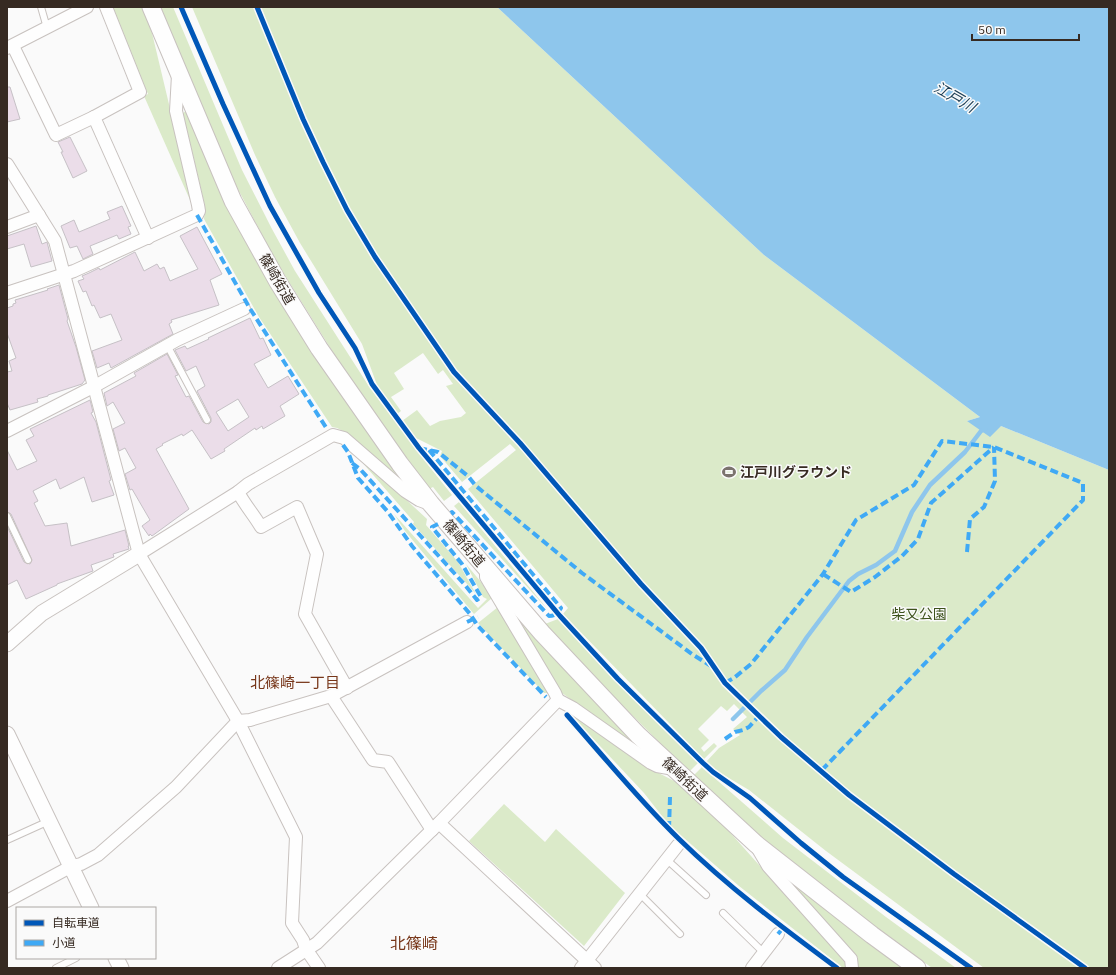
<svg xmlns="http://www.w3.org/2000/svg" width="1116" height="975" font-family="'IBM Plex Sans','Noto Sans JP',sans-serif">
  <rect width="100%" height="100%" fill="#fafafa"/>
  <g fill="#dbeac9">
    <polygon points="110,7 143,7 145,10 152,33 194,209 144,96 148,94"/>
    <polygon points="160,7 173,7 242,170 272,229 295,271 370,388 429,466 452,495 444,501 433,487 429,489 344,370 276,261 231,176"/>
    <polygon points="192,7 497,7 764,255 980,417 967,421 1001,426 1109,470 1109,968 984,968 826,851 749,790 712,768 706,762 719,748 740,735 733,729 747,717 734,704 727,711 721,706 698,729 709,740 701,748 704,752 714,743 717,746 704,759 563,614 568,608 468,489 516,450 510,444 462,482 440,456 442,451 416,438 402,421 417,410 430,426 440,421 461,417 466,413 446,386 453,384 443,370 438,374 423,353 394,373 404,389 391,397 401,411 397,414 377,385 362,344 300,243 275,197 255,155"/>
    <polygon points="186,111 205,157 222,194 281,303 314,356 365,428 411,491 345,432 337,428 332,427 259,317 204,219 205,206 183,113"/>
    <polygon points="348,446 427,519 426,525 458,562 476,594 413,524 414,522"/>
    <polygon points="459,502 549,611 454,506"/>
    <polygon points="394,514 478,608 487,599 483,597 466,564 481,582 492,598 474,614 405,531"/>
    <polygon points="508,605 653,758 562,693"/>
    <polygon points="498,607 547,689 547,693 544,693 478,623"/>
    <polygon points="558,619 698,763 689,772 588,671 545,624"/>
    <polygon points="569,713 651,769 678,783 718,819 845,961 847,968 843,968 739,886 669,825 644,793"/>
    <polygon points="702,767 783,838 886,917 956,968 932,968 876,927 775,849 726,807 693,776"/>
    <polygon points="504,804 545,842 556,829 625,893 584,946 469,841"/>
    <polygon points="786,878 906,968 858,968 858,958"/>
  </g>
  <polygon fill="#8ec6ec" points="497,7 1109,7 1109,470 1001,426 990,437 967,421 980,417 764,255"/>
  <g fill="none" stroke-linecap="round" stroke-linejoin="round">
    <polyline stroke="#8ec6ec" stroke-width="4.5" points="733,719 761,691 785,670 807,637 849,581 858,574 876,565 895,551 912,512 930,485 965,452 981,431 985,429"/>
  </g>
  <g fill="#ebdde9" stroke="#c6c1c6" fill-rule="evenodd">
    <polygon points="7,87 10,87 20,119 7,122"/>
    <polygon points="70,137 87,171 73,178 61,152 63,152 58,142"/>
    <polygon points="122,206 131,226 128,227 131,234 119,239 117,235 90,246 93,254 83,259 77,246 70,248 61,226 74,220 79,232 110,219 107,212"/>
    <polygon points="36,226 42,244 47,242 52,261 31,267 24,244 7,249 7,236"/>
    <polygon points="197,227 222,274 210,280 219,305 171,320 172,322 169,324 173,334 111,368 109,363 97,368 92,351 122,340 111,314 100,318 94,305 92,306 86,291 83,292 78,281 84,279 82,276 89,273 99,268 100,270 135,252 144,271 157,264 160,269 164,267 170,281 198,269 180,236"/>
    <polygon points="59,285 68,319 67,321 76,347 85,380 82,384 48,395 48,396 37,399 38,402 10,410 7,403 7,372 12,371 9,361 16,358 7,333 7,308 13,306 13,304 16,303 15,300 48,290 47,289"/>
    <path d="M250 318 260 339 263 338 271 355 254 364 268 388 288 376 299 394 280 406 285 416 263 429 262 426 256 430 255 428 224 449 225 451 211 459 192 430 183 436 182 434 162 444 163 445 156 449 189 509 152 536 150 534 149 536 142 526 150 520 132 489 130 490 125 474 136 468 125 448 119 451 113 429 125 423 113 402 107 406 104 393 136 376 134 373 167 354 178 375 175 376 186 397 189 396 203 422 209 424 211 422V418L197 391 205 386 196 366 186 371 175 350 185 346 187 349 209 339 208 338ZM238 399 249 417 228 431 216 412Z"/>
    <polygon points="90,400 93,412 91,413 96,422 111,480 109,481 114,495 92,502 84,477 60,489 56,479 33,491 38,501 34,503 45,526 67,523 71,546 125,530 129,546 128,546 129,549 113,554 114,557 91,565 93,571 57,584 57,585 26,599 17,580 7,585 7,526 24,562 30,564 32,560 11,514 7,512 7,450 17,470 37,461 26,440 34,436 30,429"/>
  </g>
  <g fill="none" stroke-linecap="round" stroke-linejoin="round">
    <g stroke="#c8c2bf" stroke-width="8">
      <g id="service">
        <polyline points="41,7 47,28"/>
        <polyline points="167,345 207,420"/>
        <polyline points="7,516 28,560"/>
        <polyline points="7,840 49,821"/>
        <polyline points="666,859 706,895"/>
        <polyline points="639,893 680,934"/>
        <polyline points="723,913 764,953"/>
        <polyline points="56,968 76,958"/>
      </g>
    </g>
    <g stroke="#c8c2bf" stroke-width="14">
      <g id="minor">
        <polyline points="13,46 56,135 94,117 140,92 106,7"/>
        <polyline points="7,48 87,7"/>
        <polyline points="94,117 148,238"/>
        <polyline points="7,164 55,241 139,554 238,721 296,837 292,923 303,940 306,949 319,968"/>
        <polyline points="7,227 39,215"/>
        <polyline points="7,293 74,271 197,215 199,211 198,205 176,111 178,75"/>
        <polyline points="7,431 95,386 177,340 244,309"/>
        <path d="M238 492C245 505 254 515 261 527L297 507 317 554 305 614 347 688"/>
        <polyline points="139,554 238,492 248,484 333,435 344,438 405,491 419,500 430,504"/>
        <polyline points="486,574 486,577 555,693 558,700"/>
        <polyline points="331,696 373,760 388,762 432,830"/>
        <polyline points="439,823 595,968"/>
        <polyline points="758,849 768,866 784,884 851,959 852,968"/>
        <polyline points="7,901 72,866 81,864 98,855 176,787 238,721 250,720 331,696 467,622"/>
        <polyline points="278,968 317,943 439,823 558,700 573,708 651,763 657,766 674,769"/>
        <polyline points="581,968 678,845"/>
        <polyline points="752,968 778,934"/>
      </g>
    </g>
    <g stroke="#c8c2bf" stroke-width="17">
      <g id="tertiary">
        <polyline points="7,644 42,613 139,554"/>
        <polyline points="7,734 91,908"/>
        <polyline points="116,958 121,968"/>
      </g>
    </g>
    <g stroke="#c8c2bf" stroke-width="19">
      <polyline id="secondary" points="151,7 233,201 278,282 319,348 400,464 431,504 542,633 638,735 756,844 872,935 917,968"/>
    </g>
    <use href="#service" stroke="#fefefe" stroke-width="6"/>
    <use href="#minor" stroke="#fefefe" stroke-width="12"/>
    <use href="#tertiary" stroke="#fefefe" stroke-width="15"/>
    <use href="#secondary" stroke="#fefefe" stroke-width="17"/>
    <g stroke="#3fa9f5" stroke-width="4" stroke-dasharray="8 4" stroke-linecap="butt">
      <polyline points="197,215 249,307 327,429"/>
      <polyline points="343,445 348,452 358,478 388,512 412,546 470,614 478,626 546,697"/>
      <polyline points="419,448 438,452 468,476 476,486 582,573 692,654 711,666"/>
      <path d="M429 450 561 608C558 613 555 616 549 616L452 512 451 513"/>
      <polyline points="352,463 360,469 465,585 477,600 481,597 462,564 432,527 438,524"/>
      <polyline points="967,552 970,519 984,507 995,481 994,447"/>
      <polyline points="823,574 851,592 875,577 902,556 918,539 931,503 994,447"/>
      <polyline points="467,622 478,617"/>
      <polyline points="725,683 734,678 751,664 823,574 856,520 914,485 942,441 994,447 1083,483 1083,500 821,771"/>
      <polyline points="725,739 735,732 743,730 749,727 759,716"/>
      <polyline points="669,829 670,797"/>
      <polyline points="778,934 783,928"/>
    </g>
    <g stroke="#fafafa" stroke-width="8">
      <g id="cycleway">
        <polyline points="181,7 223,104 270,206 319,293 355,348 372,384 419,448 560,616 618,679 703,763 713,772 750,798 801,843 843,877 971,968"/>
        <polyline points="257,7 303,119 323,162 347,210 375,257 454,372 520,443 641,584 701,648 725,683 781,737 849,795 954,874 1085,968"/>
        <path d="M567 715C604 757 640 801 679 839 728 887 783 928 837 968"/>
      </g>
    </g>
    <use href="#cycleway" stroke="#0057b8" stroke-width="5"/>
  </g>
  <defs>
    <g id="stadium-bare" transform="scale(1.08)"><path d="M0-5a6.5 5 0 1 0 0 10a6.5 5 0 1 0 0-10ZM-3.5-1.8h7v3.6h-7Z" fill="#7b736e" stroke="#fafafa" stroke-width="2.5" paint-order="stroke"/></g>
  </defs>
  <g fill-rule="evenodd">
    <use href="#stadium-bare" x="729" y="472"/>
  </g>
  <g text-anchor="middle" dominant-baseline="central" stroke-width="3" stroke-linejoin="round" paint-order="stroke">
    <g font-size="14" fill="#362a22" stroke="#fafafa">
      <text transform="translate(277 279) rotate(60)">篠崎街道</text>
      <text transform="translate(464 543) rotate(50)">篠崎街道</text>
      <text transform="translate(685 779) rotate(43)">篠崎街道</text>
    </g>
    <g font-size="14" font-weight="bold" fill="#362a22" stroke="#fafafa" text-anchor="start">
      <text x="740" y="472">江戸川グラウンド</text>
    </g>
    <g font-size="14" fill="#3d521b" stroke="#fafafa">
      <text x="919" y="614">柴又公園</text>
    </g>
    <g font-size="15" font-style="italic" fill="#1d3f56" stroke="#fafafa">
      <text transform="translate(955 97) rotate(30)">江戸川</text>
    </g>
    <g font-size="15" fill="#773619" stroke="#fafafa">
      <text x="295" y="682">北篠崎一丁目</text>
    </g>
    <g font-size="16" fill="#773619" stroke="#fafafa">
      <text x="414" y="943">北篠崎</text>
    </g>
  </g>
  <rect width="1116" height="975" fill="none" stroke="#362a22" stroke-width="16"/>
  <rect x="16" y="907" width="140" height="52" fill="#fafafa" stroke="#aca7a4"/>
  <rect x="24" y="920" width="20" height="6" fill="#0057b8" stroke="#aca7a4"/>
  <text x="52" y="927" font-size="12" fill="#362a22">自転車道</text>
  <rect x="24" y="940" width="20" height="6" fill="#3fa9f5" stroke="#aca7a4"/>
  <text x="52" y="947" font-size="12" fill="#362a22">小道</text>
  <path d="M972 34v6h107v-6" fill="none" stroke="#362a22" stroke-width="2"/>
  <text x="978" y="34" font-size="12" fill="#362a22" stroke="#fafafa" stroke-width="3" paint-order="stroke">50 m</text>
</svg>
